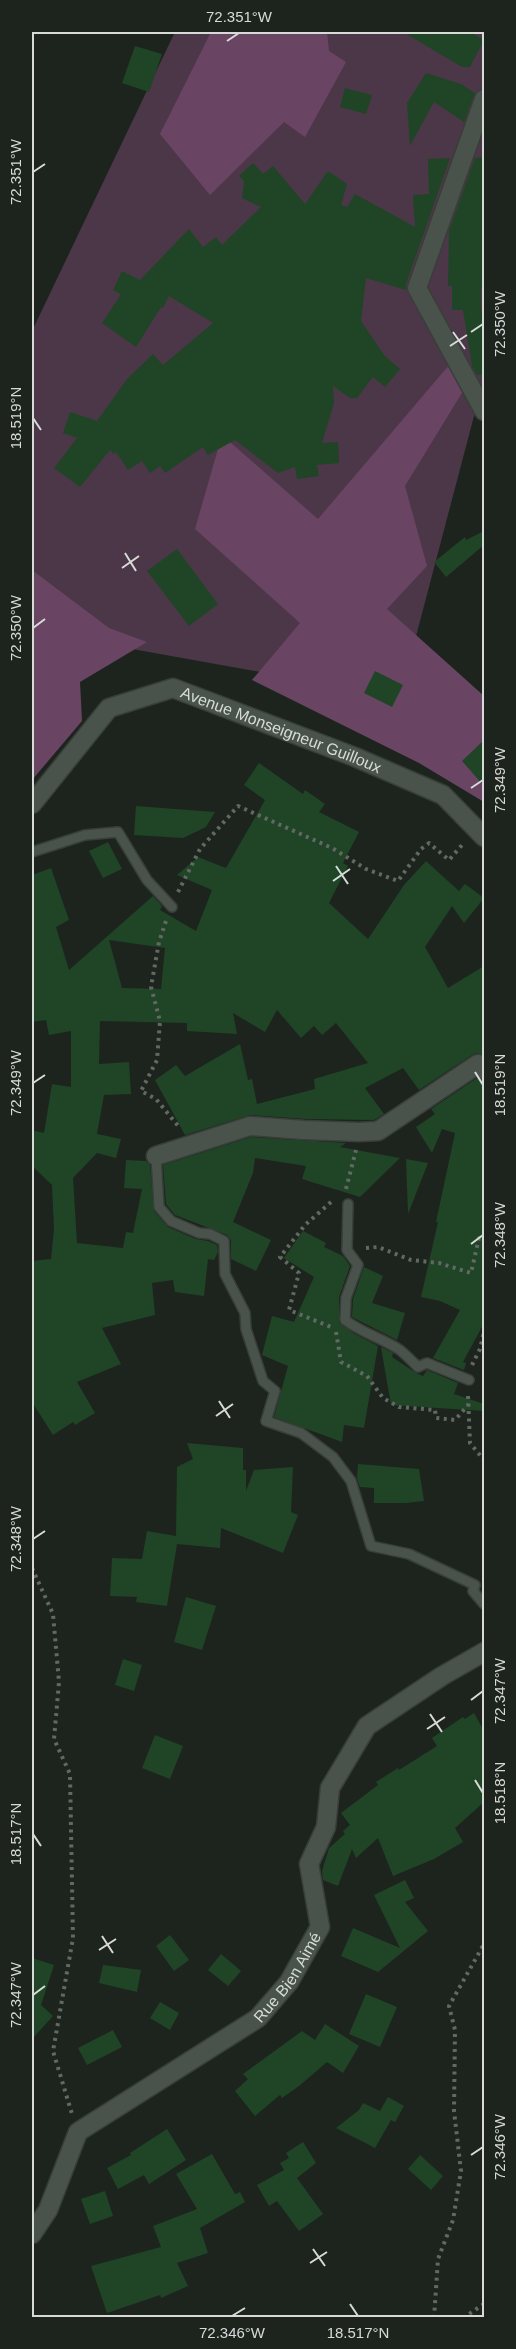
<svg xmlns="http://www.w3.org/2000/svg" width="516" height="2349" font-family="Helvetica,sans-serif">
  <rect width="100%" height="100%" fill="#1d241e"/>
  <polygon fill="#4c3748" points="175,32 484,32 484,378 400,697 32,631 32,331"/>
  <g fill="#694563">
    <polygon points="211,32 327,32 329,51 346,62 305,137 284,122 210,195 160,134"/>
    <polygon points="450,364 468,383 405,486 427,566 387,609 484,696 484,802 419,763 252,680 300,623 195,529 222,435 318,519"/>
    <polygon points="32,570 109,628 147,642 80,682 82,721 32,780"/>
  </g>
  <g fill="#204426" fill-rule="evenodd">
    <polygon points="403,32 470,32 484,40 470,67 462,67"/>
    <polygon points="135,46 162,54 149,92 122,83"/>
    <polygon points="426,73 461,84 475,93 464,122 434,102 410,146 407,103"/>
    <polygon points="345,88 372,95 366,114 340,107"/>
    <polygon points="484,157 484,287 481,287 481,308 484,329 484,374 477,375 472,366 463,310 452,310 452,286 448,286 449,231 475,158"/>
    <polygon points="450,158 406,284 406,290 366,278 361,321 384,355 400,369 385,387 373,377 357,398 350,398 333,386 334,403 322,443 338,442 339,463 317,465 319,476 297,479 295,467 278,473 235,440 208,455 203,447 165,473 160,466 150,473 142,461 128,470 116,452 114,454 110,450 80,487 54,468 77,438 63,433 70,412 97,421 127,379 153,354 163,365 213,323 169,296 163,308 161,307 136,347 102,323 121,294 113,290 122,271 140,280 189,229 203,247 216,237 222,245 261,207 242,198 244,181 239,176 253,163 263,174 273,166 305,204 328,171 347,184 341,205 347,207 355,194 415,227 413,195 429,194 428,159"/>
    <polygon points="484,531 484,545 446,577 434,562 465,537 466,540"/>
    <polygon points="177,549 218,604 189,626 147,571"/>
    <polygon points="375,671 403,685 392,707 364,693"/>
    <polygon points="484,740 484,786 462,761"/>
    <path d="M259 763 303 794 305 790 325 804 319 812 359 832 343 863 348 866 329 903 368 939 404 885 426 861 459 891 465 884 484 898 464 923 452 906 425 947 448 988 484 966V1055L477 1053 472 1055 419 1090 403 1068 365 1088 384 1114 374 1120 305 1119 250 1115 185 1135 155 1080 176 1065 185 1076 240 1044 248 1080 252 1079 257 1104 315 1089 314 1079 368 1063 336 1023 322 1035 314 1026 301 1038 277 1010 265 1032 233 1013 237 1034 187 1031V1023L100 1021 99 1064 129 1062 131 1094 104 1095 97 1134 121 1139 116 1158 97 1153 73 1178 77 1243 123 1248 126 1232 133 1233 142 1189 124 1188 126 1160 146 1161 150 1165 154 1211 168 1227 196 1239 208 1241 217 1245 218 1252 214 1260 208 1259 204 1296 175 1292 173 1280 152 1283 155 1315 102 1328 121 1364 77 1382 95 1413 75 1425 73 1422 53 1435 32 1402V1261L51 1259 54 1229 52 1185 32 1166V1130L44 1133 52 1084 71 1087V1031L49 1035 46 1020 32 1022V875L51 868 69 920 56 927 69 970 153 896 162 906 160 910 196 931 212 890 177 875 198 857 226 868 265 800 244 785ZM109 940 165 948 161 989 122 988Z"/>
    <polygon points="136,806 215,812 206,827 183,838 134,835"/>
    <polygon points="108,842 122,869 103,878 89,851"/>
    <polygon points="477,1078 484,1081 484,1323 463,1362 466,1363 464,1370 433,1358 460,1310 440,1301 421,1297 438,1222 436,1222 455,1133 442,1129 432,1153 416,1127 435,1114 431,1109"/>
    <polygon points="251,1137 346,1143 340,1147 400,1158 360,1197 302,1179 306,1166 255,1158 253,1173 233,1222 271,1240 256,1271 231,1259 231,1240 227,1235 175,1215 166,1204 163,1165"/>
    <polygon points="406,1159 428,1163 408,1214"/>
    <polygon points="303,1231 326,1243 324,1247 343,1256 350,1266 339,1297 339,1323 355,1334 378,1346 364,1428 344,1425 342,1442 274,1417 288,1366 262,1355 272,1316 294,1322 314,1277 284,1258"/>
    <polygon points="364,1267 383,1276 372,1303 405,1313 397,1340 352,1317 353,1299"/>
    <polygon points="381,1347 393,1353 392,1357 416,1373 423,1376 427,1370 458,1383 454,1394 484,1404 484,1411 391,1405"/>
    <polygon points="187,1443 243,1448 243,1470 246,1470 246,1491 254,1470 293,1467 291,1512 298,1515 283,1553 221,1528 220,1548 177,1544 167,1606 136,1602 137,1597 110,1596 112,1558 142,1559 147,1531 176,1536 177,1467 193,1459"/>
    <polygon points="358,1464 419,1469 424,1501 406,1503 374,1503 374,1488 360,1487 357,1478"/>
    <polygon points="186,1597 216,1606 202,1650 174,1642"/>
    <polygon points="123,1659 142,1665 134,1691 115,1685"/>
    <polygon points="474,1713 484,1731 484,1802 455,1828 463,1842 434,1859 393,1876 378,1838 356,1858 352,1849 338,1886 323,1880 322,1871 329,1848 345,1834 343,1831 350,1825 341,1813 378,1785 376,1782 398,1768 399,1770 437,1746 432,1738 463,1717 465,1719"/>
    <polygon points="155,1735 183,1746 170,1779 142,1768"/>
    <polygon points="405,1880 414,1898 405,1902 428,1931 378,1972 341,1956 353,1928 400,1948 374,1895"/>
    <polygon points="170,1935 189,1960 174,1971 156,1946"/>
    <polygon points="221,1954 241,1971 228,1986 208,1970"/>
    <polygon points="32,1958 54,1965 41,2005 53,2016 32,2039"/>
    <polygon points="103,1965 141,1970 137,1992 99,1983"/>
    <polygon points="366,1994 397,2007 380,2047 349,2034"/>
    <polygon points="160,2002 179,2013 170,2030 150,2018"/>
    <polygon points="325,2024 359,2046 343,2073 327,2062 299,2086 282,2098 280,2095 255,2116 235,2091 248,2079 243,2074 302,2031 315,2040"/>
    <polygon points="113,2030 122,2047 87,2065 78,2048"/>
    <polygon points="388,2097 404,2106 395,2122 391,2120 375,2148 336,2128 359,2110 363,2103 380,2111"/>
    <polygon points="167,2129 186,2160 149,2184 144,2175 118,2189 107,2168 131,2155 130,2153"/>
    <polygon points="303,2142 316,2163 297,2178 323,2214 299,2231 277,2201 269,2206 257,2185 284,2170 280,2163 289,2158 286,2153"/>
    <polygon points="212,2154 235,2194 240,2192 245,2202 200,2228 208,2253 177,2263 188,2286 161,2298 160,2295 107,2313 91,2266 161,2247 153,2226 197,2209 176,2174"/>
    <polygon points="420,2155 443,2176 431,2190 408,2169"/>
    <polygon points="105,2191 113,2216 90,2224 81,2199"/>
  </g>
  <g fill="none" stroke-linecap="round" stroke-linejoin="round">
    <g stroke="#393e3a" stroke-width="12">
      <g id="lane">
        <polyline points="32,852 85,835 118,832 147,880 172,907"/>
        <polyline points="156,1156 159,1207 171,1221 199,1233 210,1234 224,1241 225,1274 245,1313 246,1329 263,1381 275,1391 266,1421 301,1433 333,1457 351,1481 371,1546 409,1554 475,1585 473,1591 484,1604"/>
        <path d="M348 1204 347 1250 358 1265 346 1298 345 1320C362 1333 382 1338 400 1350 406 1355 412 1361 418 1367L427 1363 469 1380"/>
      </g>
    </g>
    <g stroke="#393e3a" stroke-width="21">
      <g id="street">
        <polyline points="484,99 417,288 484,411"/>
        <polyline points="156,1156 250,1126 304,1130 359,1132 378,1131 478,1064 484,1070"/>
        <path id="s1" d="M32 2234 48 2210 78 2132 258 2018 289 1982 320 1927 309 1864 326 1827 330 1788 367 1726 442 1676 484 1652"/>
      </g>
    </g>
    <g stroke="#393e3a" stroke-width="21">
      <g id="secondary">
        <path id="s2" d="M32 804 109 708 173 688 355 757 443 795 484 837"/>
      </g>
    </g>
    <g stroke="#626863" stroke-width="4" stroke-dasharray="3 4.5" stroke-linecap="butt">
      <polyline points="178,892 200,849 238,806 332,848 366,869 398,881 421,849 429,843 449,860 462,845"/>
      <polyline points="166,921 159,942 151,987 160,1021 157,1060 141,1091 156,1099 179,1127"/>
      <polyline points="346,1189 356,1150"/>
      <polyline points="331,1202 305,1225 280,1257 299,1273 289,1310 331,1327"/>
      <polyline points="366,1248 378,1247 411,1260 439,1263 471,1273 479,1238 484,1240"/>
      <polyline points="336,1332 341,1362 367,1376 383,1398 399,1407 435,1410 436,1418 455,1420 469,1404"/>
      <polyline points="472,1365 480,1349 484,1332"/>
      <polyline points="468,1396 470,1443 484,1460"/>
      <polyline points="32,1568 53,1614 59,1682 54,1739 70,1774 73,1938 53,2051 72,2114"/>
      <polyline points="434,2318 438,2259 453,2220 461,2171 454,2111 455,2030 449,2006 484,1944"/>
      <polyline points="463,2318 484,2304"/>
    </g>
    <use href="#lane" stroke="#4a534b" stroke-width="9"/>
    <use href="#street" stroke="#4a534b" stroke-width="18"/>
    <use href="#secondary" stroke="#4a534b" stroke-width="18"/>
  </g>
  <path fill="none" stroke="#d6dbd7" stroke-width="2" d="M227 41 239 33M33 172 45 164M453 332 465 349M471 332 483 324M450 346 467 335M33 418 41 430M125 553 136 571M122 568 139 556M33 628 45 619M471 788 483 780M336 866 348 884M333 881 350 869M475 1072 483 1085M33 1083 45 1075M471 1244 483 1235M219 1401 230 1418M216 1416 233 1404M33 1539 45 1531M471 1700 483 1691M430 1714 442 1732M427 1729 445 1717M475 1780 483 1793M33 1834 41 1846M102 1936 113 1953M99 1950 116 1939M33 1995 45 1986M471 2155 483 2147M313 2249 325 2266M310 2263 327 2252M350 2304 358 2316M232 2316 245 2308"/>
  <g text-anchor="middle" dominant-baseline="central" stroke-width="4.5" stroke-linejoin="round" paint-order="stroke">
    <g font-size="16" fill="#d6dbd7" stroke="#1d241e">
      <text stroke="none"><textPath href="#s2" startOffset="306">Avenue Monseigneur Guilloux</textPath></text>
      <text stroke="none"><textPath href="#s1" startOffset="376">Rue Bien Aimé</textPath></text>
    </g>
  </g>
  <rect width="516" height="2349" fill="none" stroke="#1d241e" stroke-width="66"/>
  <rect x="33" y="33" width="450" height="2283" fill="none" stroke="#d6dbd7" stroke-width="2"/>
  <g font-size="15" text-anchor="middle" fill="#d6dbd7">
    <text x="239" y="22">72.351°W</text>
    <text transform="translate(16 172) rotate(-90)" y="5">72.351°W</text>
    <text transform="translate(500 324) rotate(-90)" y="5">72.350°W</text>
    <text transform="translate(16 418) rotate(-90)" y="5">18.519°N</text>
    <text transform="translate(16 628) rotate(-90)" y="5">72.350°W</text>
    <text transform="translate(500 780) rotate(-90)" y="5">72.349°W</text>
    <text transform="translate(16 1083) rotate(-90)" y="5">72.349°W</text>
    <text transform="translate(500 1085) rotate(-90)" y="5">18.519°N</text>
    <text transform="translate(500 1235) rotate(-90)" y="5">72.348°W</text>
    <text transform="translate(16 1539) rotate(-90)" y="5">72.348°W</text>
    <text transform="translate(500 1691) rotate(-90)" y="5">72.347°W</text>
    <text transform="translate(500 1793) rotate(-90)" y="5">18.518°N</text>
    <text transform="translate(16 1834) rotate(-90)" y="5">18.517°N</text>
    <text transform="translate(16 1995) rotate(-90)" y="5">72.347°W</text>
    <text transform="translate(500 2147) rotate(-90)" y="5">72.346°W</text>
    <text x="232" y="2338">72.346°W</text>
    <text x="358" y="2338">18.517°N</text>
  </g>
</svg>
